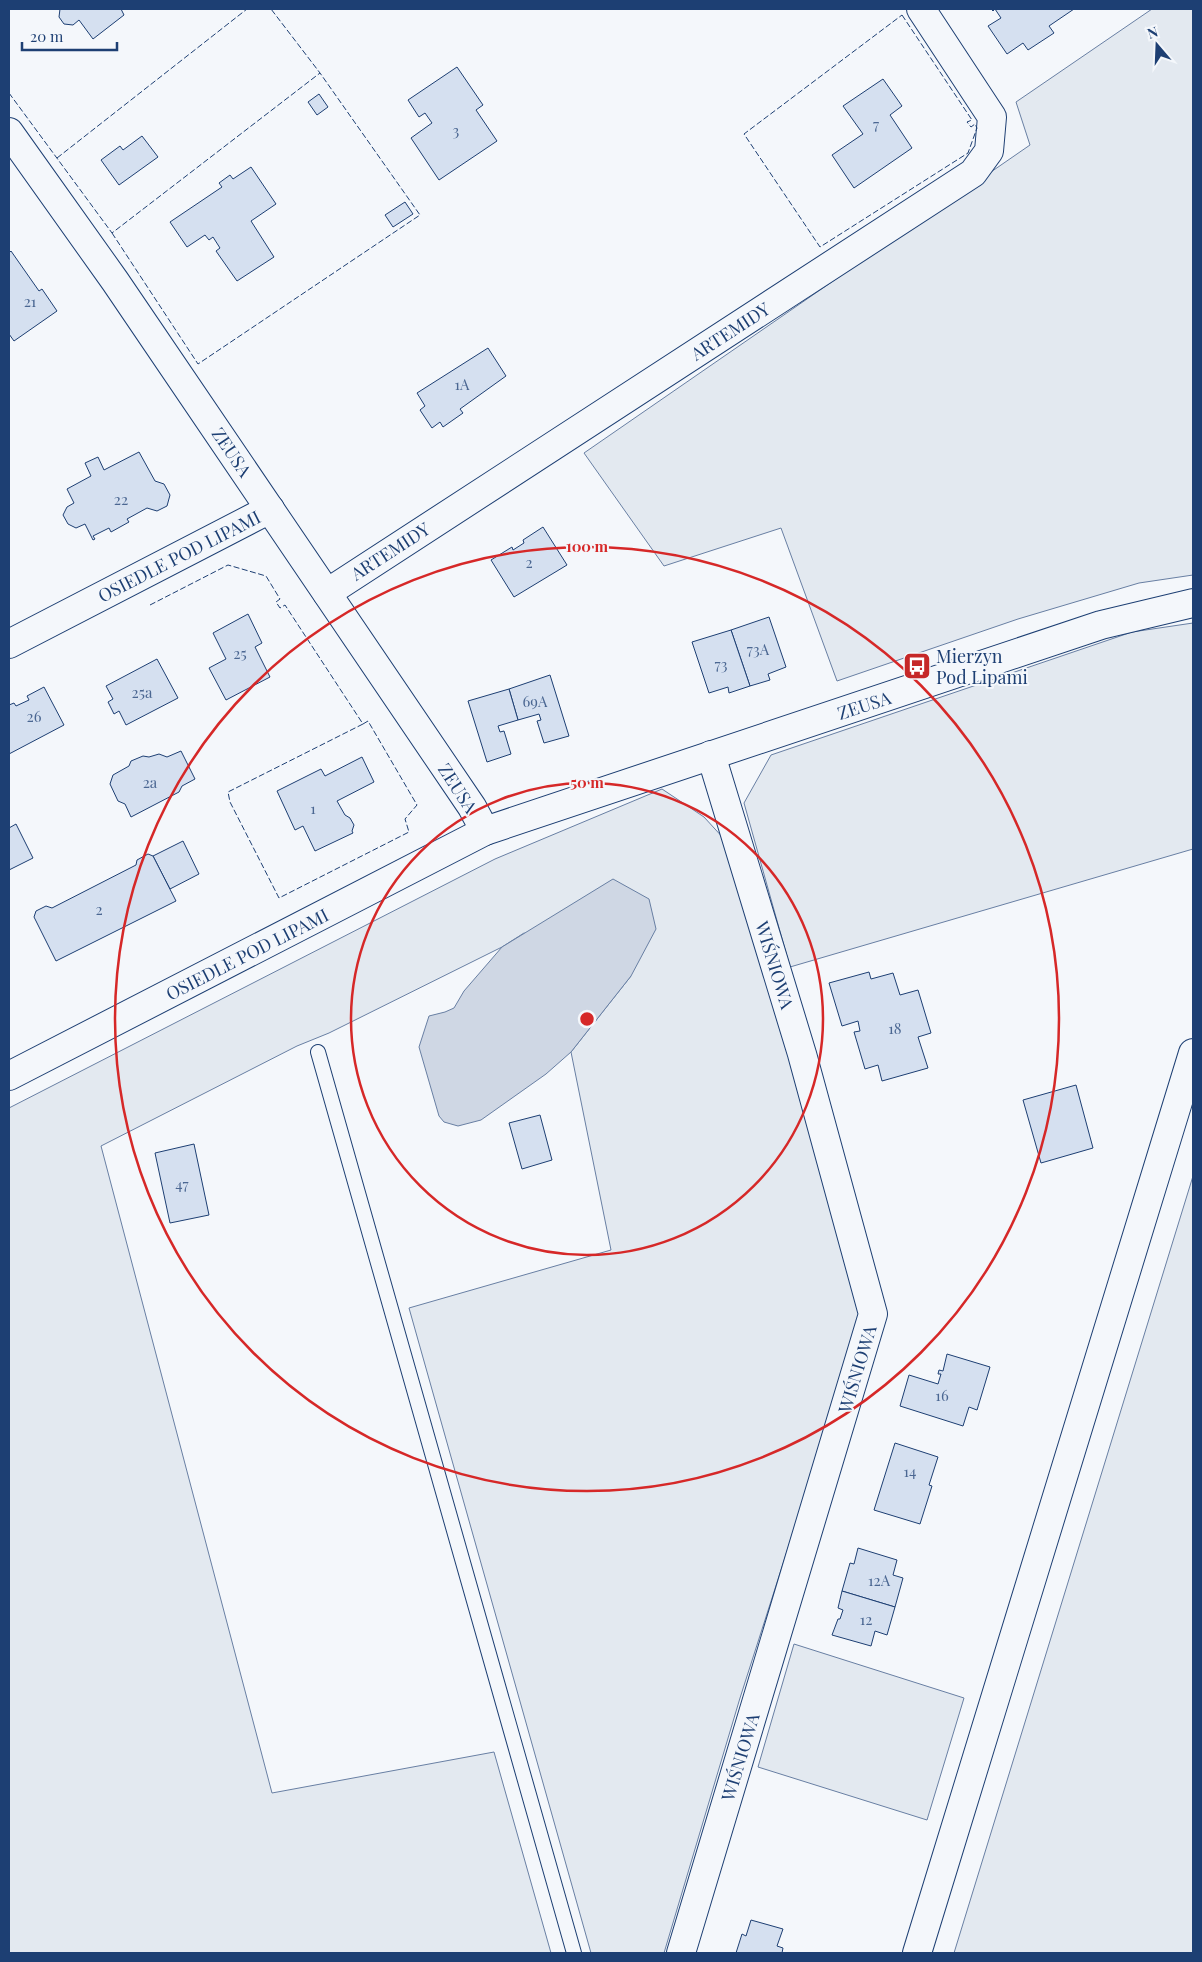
<svg xmlns="http://www.w3.org/2000/svg" width="1202" height="1962" font-family="'Playfair Display',serif">
  <rect width="100%" height="100%" fill="#f4f7fb"/>
  <g fill="#e3e9f0" stroke="#687fa3">
    <polygon points="1152,9 1193,9 1193,575 1139,583 1018,619 837,681 781,528 664,566 584,453 1030,145 1016,102"/>
    <polygon points="1193,623 1193,849 790,967 744,803 771,755 1132,632"/>
    <polygon points="662,789 704,817 737,853 863,1314 740,1698 664,1953 591,1953 409,1308 611,1250 571,1052 631,976 524,933 502,947 329,1033 297,1046 101,1146 272,1793 494,1752 551,1953 9,1953 9,1108 495,859"/>
    <polygon points="1193,1176 1193,1953 954,1953"/>
    <polygon points="794,1644 964,1698 927,1820 758,1767"/>
  </g>
  <polygon fill="#cfd7e4" stroke="#687fa3" points="613,879 649,899 656,929 631,976 571,1052 546,1074 481,1120 458,1126 444,1122 439,1116 419,1047 429,1016 445,1012 454,1008 464,991 502,947"/>
  <g fill="#d5e0f0" stroke="#1d3f73">
    <polygon points="60,9 121,9 124,15 93,39 79,20 73,25 64,24 59,17"/>
    <polygon points="991,9 1074,9 1049,26 1054,33 1028,50 1023,43 1007,54 988,26 1001,18 995,9 993,11"/>
    <polygon points="457,67 483,105 476,110 497,141 439,180 411,138 432,123 425,113 419,117 408,100"/>
    <polygon points="883,79 902,106 890,115 912,148 854,188 832,155 863,134 843,106"/>
    <polygon points="319,94 328,107 317,115 308,102"/>
    <polygon points="142,136 158,157 119,185 101,160 120,146 123,150"/>
    <polygon points="251,167 276,204 251,221 274,257 237,281 216,251 220,248 213,237 209,240 205,235 187,247 170,222 222,187 219,183 230,175 233,179"/>
    <polygon points="405,202 413,214 393,227 385,215"/>
    <polygon points="11,251 39,291 42,289 57,311 14,341 9,334 9,253"/>
    <polygon points="488,348 506,376 460,409 463,413 443,427 440,422 432,428 420,410 425,406 417,393"/>
    <polygon points="139,452 155,481 164,484 170,495 167,506 157,511 147,508 127,519 129,522 111,532 109,528 93,536 95,539 93,540 85,524 76,528 68,524 63,515 67,507 74,503 67,489 91,476 85,463 98,457 104,470"/>
    <polygon points="543,527 567,565 514,597 491,560 512,547 513,550 524,543 523,540"/>
    <polygon points="248,614 262,643 255,647 270,677 226,700 209,668 226,659 213,633"/>
    <polygon points="769,617 786,667 768,674 770,680 750,686 731,630"/>
    <polygon points="731,630 750,686 729,693 728,687 709,693 692,642"/>
    <polygon points="157,659 178,698 126,725 119,711 114,714 108,702 113,699 106,686"/>
    <polygon points="550,675 569,736 544,743 537,721 541,720 539,714 518,720 509,689"/>
    <polygon points="44,687 64,725 9,754 9,705 14,703 16,706 29,700 27,696"/>
    <polygon points="509,689 518,720 498,726 500,732 504,731 511,754 487,762 468,701"/>
    <polygon points="181,751 195,779 182,786 179,792 131,817 125,804 118,801 110,784 113,775 129,766 131,761 143,756 149,757 159,754 167,757"/>
    <polygon points="362,757 374,782 337,801 345,815 350,818 354,825 352,831 353,833 315,851 303,826 295,830 277,791 321,769 325,776"/>
    <polygon points="16,824 33,858 9,870 9,828"/>
    <polygon points="183,841 199,874 170,889 153,856"/>
    <polygon points="148,854 153,856 176,901 56,961 34,917 36,911 46,906 52,908 136,865 137,860"/>
    <polygon points="869,972 871,979 893,973 900,995 918,990 931,1033 918,1037 928,1068 882,1081 878,1065 865,1069 854,1032 860,1031 858,1021 842,1026 829,983"/>
    <polygon points="1076,1085 1093,1148 1041,1163 1023,1100"/>
    <polygon points="540,1115 552,1160 522,1169 509,1123"/>
    <polygon points="194,1144 209,1215 170,1223 155,1153"/>
    <polygon points="947,1354 990,1367 977,1410 969,1407 963,1426 900,1406 909,1375 938,1384 941,1374 938,1374 939,1370 943,1371"/>
    <polygon points="895,1443 938,1457 929,1485 932,1486 920,1524 874,1510"/>
    <polygon points="858,1548 897,1560 893,1575 903,1578 895,1607 842,1591 850,1563 854,1564"/>
    <polygon points="842,1591 895,1607 887,1635 875,1631 871,1646 832,1635 838,1619 840,1619 843,1610 838,1608"/>
    <polygon points="751,1920 783,1929 777,1946 783,1948 782,1953 736,1953 742,1934 746,1936"/>
  </g>
  <g fill="none" stroke-linecap="round" stroke-linejoin="round">
    <g stroke="#1d3f73" stroke-width="16">
      <polyline id="lane" points="318,1052 574,1953"/>
    </g>
    <g stroke="#1d3f73" stroke-width="30">
      <g id="street">
        <polyline points="9,132 115,281 472,807 485,831"/>
        <polyline points="327,593 973,173 989,151 992,117 921,9"/>
        <polyline points="9,644 270,509"/>
        <polyline points="9,1076 485,831 1101,625 1193,603"/>
        <polyline points="681,1953 873,1314 802,1054 711,755"/>
      </g>
    </g>
    <g stroke="#1d3f73" stroke-width="30">
      <polyline id="secondary" points="917,1953 1193,1053"/>
    </g>
    <use href="#lane" stroke="#f4f7fb" stroke-width="14"/>
    <use href="#street" stroke="#f4f7fb" stroke-width="28"/>
    <use href="#secondary" stroke="#f4f7fb" stroke-width="28"/>
    <g stroke="#1d3f73" stroke-width="1" stroke-dasharray="6 2.5" stroke-linecap="butt">
      <polygon points="902,15 972,120 967,122 971,127 975,124 977,128 968,153 820,247 744,134"/>
      <polyline points="9,93 112,233 320,73 271,9"/>
      <polyline points="57,158 247,9"/>
      <polyline points="112,233 198,364 420,215 320,73"/>
      <polyline points="150,605 228,565 266,576 280,599 276,602 280,608 285,605 363,724 228,792 230,802 279,898 409,832 405,819 417,805 368,721 363,724"/>
    </g>
  </g>
  <g fill="none" stroke="#d62828" stroke-width="2.5">
    <circle cx="587" cy="1019" r="236"/>
    <circle cx="587" cy="1019" r="472"/>
  </g>
  <defs>
    <g id="bus-square" transform="scale(1.4375)"><rect x="-9" y="-9" width="18" height="18" rx="4" fill="#c62828" stroke="#f4f7fb"/><path d="M-5-6H5V4H4V6H2V4H-2V6H-4V4H-5ZM-3.5-4V0h7V-4ZM-3.5 1.2v1.5H-2V1.2ZM2 1.2v1.5H3.5V1.2Z" fill="#fff"/></g>
  </defs>
  <g fill-rule="evenodd">
    <use href="#bus-square" x="917" y="666"/>
  </g>
  <g text-anchor="middle" dominant-baseline="central" stroke-width="4" stroke-linejoin="round" paint-order="stroke">
    <g font-size="15" fill="#4b6792">
      <text x="876" y="124">7</text>
      <text x="456" y="130">3</text>
      <text x="30" y="301">21</text>
      <text x="462" y="384">1A</text>
      <text x="121" y="499">22</text>
      <text x="529" y="562">2</text>
      <text x="758" y="649">73A</text>
      <text x="240" y="653">25</text>
      <text x="721" y="664">73</text>
      <text x="142" y="692">25a</text>
      <text x="535" y="701">69A</text>
      <text x="34" y="716">26</text>
      <text x="150" y="782">2a</text>
      <text x="313" y="808">1</text>
      <text x="99" y="909">2</text>
      <text x="895" y="1028">18</text>
      <text x="182" y="1184">47</text>
      <text x="942" y="1395">16</text>
      <text x="910" y="1471">14</text>
      <text x="879" y="1580">12A</text>
      <text x="866" y="1619">12</text>
    </g>
    <g font-size="18" fill="#1d3f73" stroke="#f4f7fb">
      <text transform="translate(730 331) rotate(-33)">ARTEMIDY</text>
      <text transform="translate(232 452) rotate(56)">ZEUSA</text>
      <text transform="translate(390 551) rotate(-33)">ARTEMIDY</text>
      <text transform="translate(179 556) rotate(-27)">OSIEDLE POD LIPAMI</text>
      <text transform="translate(864 705) rotate(-18)">ZEUSA</text>
      <text transform="translate(458 788) rotate(57)">ZEUSA</text>
      <text transform="translate(247 954) rotate(-27)">OSIEDLE POD LIPAMI</text>
      <text transform="translate(775 965) rotate(73)">WIŚNIOWA</text>
      <text transform="translate(857 1369) rotate(-73)">WIŚNIOWA</text>
      <text transform="translate(740 1757) rotate(-73)">WIŚNIOWA</text>
    </g>
    <g font-size="18" fill="#1d3f73" stroke="#f4f7fb" text-anchor="start">
      <text x="936" y="656">Mierzyn<tspan x="936" dy="21">Pod Lipami</tspan></text>
    </g>
  </g>
  <circle cx="587" cy="1019" r="8" fill="#d62828" stroke="#f4f7fb" stroke-width="2.5"/>
  <g font-size="15" text-anchor="middle" font-weight="bold" fill="#d62828" stroke="#f4f7fb" stroke-width="4" stroke-linejoin="round" paint-order="stroke">
    <text x="587" y="552">100 m</text>
    <text x="587" y="788">50 m</text>
  </g>
  <rect width="1202" height="1962" fill="none" stroke="#1d3f73" stroke-width="20"/>
  <g transform="translate(1157 45) rotate(341)" stroke="#f4f7fb" stroke-width="4" paint-order="stroke">
  <path d="M0-4L9 19L0 12L-9 19Z" fill="#1d3f73"/>
  <text y="-8" font-size="14" font-weight="bold" text-anchor="middle" fill="#1d3f73">N</text>
  </g>
  <path d="M22 42v8h95v-8" fill="none" stroke="#1d3f73" stroke-width="2.5"/>
  <text x="30" y="42" font-size="15" fill="#1d3f73" stroke="#f4f7fb" stroke-width="4" paint-order="stroke">20 m</text>
</svg>
